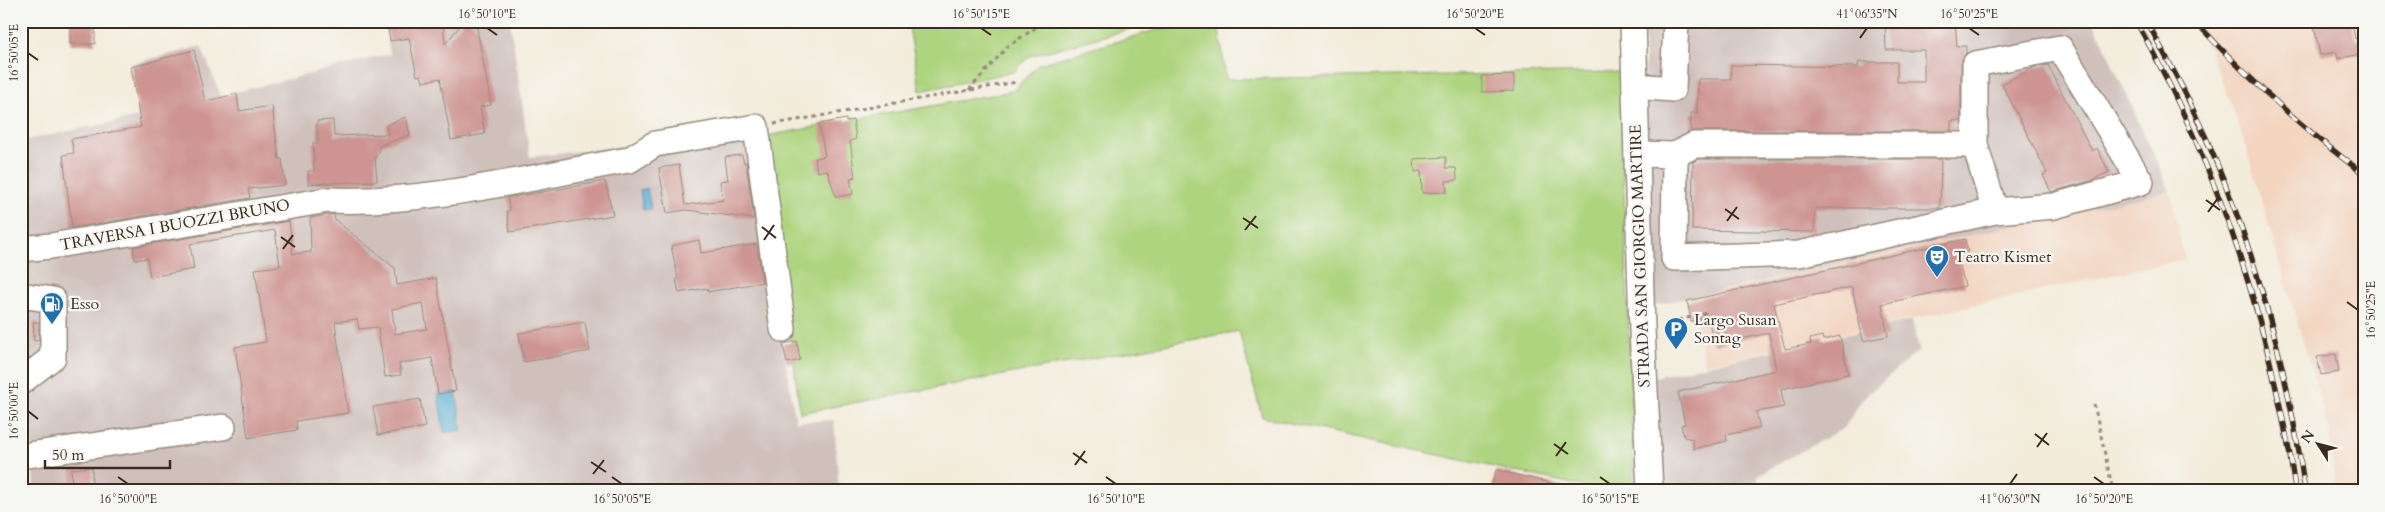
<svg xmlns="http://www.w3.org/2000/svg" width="2385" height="512" font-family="Cardo,serif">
  <rect width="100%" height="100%" fill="#f6f6f2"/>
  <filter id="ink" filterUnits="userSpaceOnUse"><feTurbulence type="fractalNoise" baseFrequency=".02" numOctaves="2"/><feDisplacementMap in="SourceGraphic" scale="10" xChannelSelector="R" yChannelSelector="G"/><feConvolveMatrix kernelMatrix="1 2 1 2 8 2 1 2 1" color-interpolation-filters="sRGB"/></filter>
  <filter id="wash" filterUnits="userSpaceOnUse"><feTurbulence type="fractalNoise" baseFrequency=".0096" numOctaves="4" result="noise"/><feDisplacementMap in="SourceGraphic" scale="20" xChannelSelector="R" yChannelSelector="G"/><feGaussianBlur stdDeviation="1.12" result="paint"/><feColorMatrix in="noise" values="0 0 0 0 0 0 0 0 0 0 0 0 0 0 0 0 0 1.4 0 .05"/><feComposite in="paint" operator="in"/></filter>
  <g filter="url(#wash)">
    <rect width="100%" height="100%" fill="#f3ecdb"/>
    <g fill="#f3d4bf">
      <polygon points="2198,21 2364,21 2364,491 2336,491 2329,429 2240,128"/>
      <polygon points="2170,191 2185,259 1705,364 1690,297"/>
    </g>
    <g fill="#cfc0bb">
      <polygon points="384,21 510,21 530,157 746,132 796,422 834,420 839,491 34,491 21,197 21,141 138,117 131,64 201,46 221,96 390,54"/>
      <polygon points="1644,21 2093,21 2170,191 1651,306"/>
      <polygon points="1912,320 1919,350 1863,398 1844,428 1758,475 1758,491 1662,491 1654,377"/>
    </g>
    <g fill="#add47e" stroke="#747f4e">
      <polygon points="908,21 1159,21 1030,56 1014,72 920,91"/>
      <polygon points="1187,21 1218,21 1226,79 1620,72 1634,491 1605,491 1262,417 1239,331 800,413 766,136 1013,91 1039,64"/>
    </g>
    <g fill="#5aafd6" stroke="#4a6c7a">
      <polygon points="647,188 651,209 643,210 640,190"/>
      <polygon points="456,391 462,430 444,433 438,394"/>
    </g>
    <g id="blocks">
      <g fill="#ce9492" fill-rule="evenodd">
        <rect x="70" y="21" width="25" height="23"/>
        <polygon points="387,21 443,21 445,44 464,21 469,21 477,28 491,105 480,107 485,134 451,140 440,78 423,82 421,75 417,76 409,38 390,41"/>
        <polygon points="1885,21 1955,21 1957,46 1966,46 1966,53 1961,64 1961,120 1951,121 1951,131 1691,131 1691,113 1697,113 1698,79 1731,79 1731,65 1858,67 1859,62 1897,62 1897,82 1924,82 1924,50 1886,50"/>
        <polygon points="2313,21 2352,21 2355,39 2364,37 2364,53 2338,59 2336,52 2320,55"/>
        <polygon points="194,50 205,101 237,94 239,111 272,106 279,159 282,159 285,185 248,189 250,198 72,228 63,155 74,153 71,139 141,127 131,67"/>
        <polygon points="2048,65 2092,151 2097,148 2109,172 2091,181 2051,192 2043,175 2047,173 2002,84 2035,67"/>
        <polygon points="1514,75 1514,91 1482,92 1482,76"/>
        <polygon points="406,117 410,135 379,146 379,153 375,157 377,181 308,184 308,171 314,171 313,143 318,143 317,121 333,120 334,136 388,134 386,125"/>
        <polygon points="846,119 846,122 853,120 856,139 850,141 855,177 850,178 853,194 836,197 827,170 817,172 815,158 825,156 819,124"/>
        <polygon points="742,155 744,163 746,162 754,219 686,210 667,213 659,168 679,165 685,205 723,200 720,181 728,180 725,157"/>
        <polygon points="1446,157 1446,168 1456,168 1457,180 1446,181 1447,192 1422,193 1421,171 1415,172 1414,159"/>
        <polygon points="1698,159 1941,159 1940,208 1815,208 1814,232 1692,230 1693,162"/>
        <polygon points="605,181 613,215 510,232 507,211 510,210 507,198"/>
        <path d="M334 214 335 220 395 268 397 285 436 278 456 391 438 394 432 358 399 364 401 375 385 377 378 327 359 329 357 319 335 322 348 413 296 421 297 430 248 438 235 347 266 342 255 269 280 266 275 230 190 244 194 269 150 277 147 258 135 260 133 247 289 221 293 254 311 252 310 218ZM423 303 427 329 395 334 392 309Z"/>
        <polygon points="1965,239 1968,252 1957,254 1965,286 1882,304 1888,336 1863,341 1852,287 1774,304 1785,349 1811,344 1810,339 1822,336 1823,340 1840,336 1848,374 1781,389 1784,407 1756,412 1760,428 1726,435 1727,441 1694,449 1692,439 1684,437 1681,425 1685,424 1678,392 1776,370 1769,333 1714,345 1708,317 1691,321 1687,301"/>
        <polygon points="699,240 701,253 757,244 762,282 708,292 707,288 679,293 676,279 678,278 671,246"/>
        <polygon points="33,322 39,322 39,340 34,341"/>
        <polygon points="585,322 590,351 524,362 519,333"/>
        <polygon points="797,341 800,360 787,363 783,344"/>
        <polygon points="2336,354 2339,372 2321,375 2317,357"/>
        <polygon points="420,399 425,427 378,435 373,407"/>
        <polygon points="92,467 92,482 72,487 71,469"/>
        <polygon points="1496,470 1563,486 1563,491 1511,491 1492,486"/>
      </g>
    </g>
  </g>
  <g filter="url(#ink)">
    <use href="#blocks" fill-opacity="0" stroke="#978b7c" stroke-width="1"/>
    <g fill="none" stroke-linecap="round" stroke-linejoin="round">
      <g stroke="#978b7c" stroke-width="28">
        <g id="minor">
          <polyline points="1633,21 1642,329 1650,491"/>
          <polyline points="1635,86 1673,89 1676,21"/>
          <polyline points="1637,154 1675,155 1694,145 1975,145"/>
          <polyline points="1675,155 1674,258 1799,254 1995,211 1975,145 1975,64 2060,48 2141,182 2054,206 1995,211"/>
          <path d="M21 249 51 246 328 200C429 204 530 177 629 160L655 144 756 127 783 329"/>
          <polyline points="21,295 53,300 53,357 21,382"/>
          <polyline points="21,456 223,427"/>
        </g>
      </g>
      <g stroke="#978b7c" stroke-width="3" stroke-dasharray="4 4" stroke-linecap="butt">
        <polyline points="969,90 1008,46 1046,21"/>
        <polyline points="774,124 1017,82"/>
        <polyline points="1679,320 1707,313"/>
        <polyline points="21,401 23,435"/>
        <polyline points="2094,404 2113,491"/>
        <polyline points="25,474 26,491"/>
      </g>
      <use href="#minor" stroke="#fff" stroke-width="25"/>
      <g stroke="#3b2a1e" stroke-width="5.5">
        <g id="rail">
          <path d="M2136 21C2202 139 2250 265 2278 397 2285 428 2292 459 2295 491"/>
          <path d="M2147 21C2160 47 2175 72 2188 99 2247 221 2286 356 2305 491"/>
          <path d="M2195 21C2246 77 2303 129 2364 174"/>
        </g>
      </g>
      <use href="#rail" stroke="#f6f6f2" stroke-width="4" stroke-dasharray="11" stroke-linecap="butt"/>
    </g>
  </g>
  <path fill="none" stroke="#3b2a1e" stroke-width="2" d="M487 28 497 35M981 28 991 35M1475 28 1485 35M1969 28 1979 35M1860 38 1867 28M28 53 38 60M2206 200 2220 210M1725 209 1739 219M2208 212 2218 198M1243 218 1258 228M1727 221 1737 207M762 227 776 238M1245 230 1256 216M281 237 295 247M764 240 774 225M283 249 293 235M2347 302 2358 310M28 411 38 419M2035 434 2049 445M1554 444 1568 454M2037 447 2047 433M1073 453 1087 463M1556 456 1566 442M591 462 606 472M1075 465 1085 451M593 474 604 460M118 477 128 484M612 477 622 484M1106 477 1116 484M1600 477 1610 484M2094 477 2104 484M2010 484 2017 474"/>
  <defs>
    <g id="theatre-pin" transform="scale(1.25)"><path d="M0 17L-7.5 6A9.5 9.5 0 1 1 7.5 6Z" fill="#1f6fb2" stroke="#f6f6f2"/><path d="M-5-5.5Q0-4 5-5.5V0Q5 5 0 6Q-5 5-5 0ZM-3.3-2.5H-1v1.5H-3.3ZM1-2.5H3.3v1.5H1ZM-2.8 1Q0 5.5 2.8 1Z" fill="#fff"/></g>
    <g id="fuel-pin" transform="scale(1.25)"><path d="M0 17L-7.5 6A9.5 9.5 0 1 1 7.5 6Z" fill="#1f6fb2" stroke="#f6f6f2"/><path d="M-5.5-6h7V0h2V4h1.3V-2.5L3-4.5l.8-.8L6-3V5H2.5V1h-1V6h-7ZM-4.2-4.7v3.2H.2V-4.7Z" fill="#fff"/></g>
    <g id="parking-pin" transform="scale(1.25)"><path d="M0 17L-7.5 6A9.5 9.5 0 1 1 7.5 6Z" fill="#1f6fb2" stroke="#f6f6f2"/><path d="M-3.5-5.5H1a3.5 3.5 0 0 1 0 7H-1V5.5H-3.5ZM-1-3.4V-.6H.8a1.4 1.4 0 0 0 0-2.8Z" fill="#fff"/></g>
  </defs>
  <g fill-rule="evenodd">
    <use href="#theatre-pin" x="1937" y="257"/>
    <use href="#fuel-pin" x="52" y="304"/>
    <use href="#parking-pin" x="1676" y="329"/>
  </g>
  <g text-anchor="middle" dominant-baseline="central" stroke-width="4.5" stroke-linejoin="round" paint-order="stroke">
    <g font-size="16" fill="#3b2a1e" stroke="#f6f6f2">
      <text transform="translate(175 225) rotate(-10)">TRAVERSA I BUOZZI BRUNO</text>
      <text transform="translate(1640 256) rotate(-92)">STRADA SAN GIORGIO MARTIRE</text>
    </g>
    <g font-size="16" fill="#3b2a1e" stroke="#f6f6f2" text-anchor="start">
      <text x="1954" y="257">Teatro Kismet</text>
      <text x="70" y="304">Esso</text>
      <text x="1694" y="320">Largo Susan<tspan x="1694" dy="18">Sontag</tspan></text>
    </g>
  </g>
  <rect width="2385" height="512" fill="none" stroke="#f6f6f2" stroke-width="55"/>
  <g transform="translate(2318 444) rotate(306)" stroke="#f6f6f2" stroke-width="4" paint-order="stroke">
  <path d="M0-4L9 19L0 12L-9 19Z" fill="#3b2a1e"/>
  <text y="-8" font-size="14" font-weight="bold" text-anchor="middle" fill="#3b2a1e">N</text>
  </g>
  <path d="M45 460v8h125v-8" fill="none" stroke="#3b2a1e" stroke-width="2.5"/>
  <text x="52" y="460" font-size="15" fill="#3b2a1e" stroke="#f6f6f2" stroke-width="4" paint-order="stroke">50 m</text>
  <rect x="28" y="28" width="2330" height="456" fill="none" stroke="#3b2a1e" stroke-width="2"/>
  <g font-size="12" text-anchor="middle" fill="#3b2a1e">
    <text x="487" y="18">16°50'10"E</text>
    <text x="981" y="18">16°50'15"E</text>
    <text x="1475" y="18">16°50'20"E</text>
    <text x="1867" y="18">41°06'35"N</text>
    <text x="1969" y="18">16°50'25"E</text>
    <text transform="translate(14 53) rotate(-90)" y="4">16°50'05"E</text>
    <text transform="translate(2371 310) rotate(-90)" y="4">16°50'25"E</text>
    <text transform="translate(14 411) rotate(-90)" y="4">16°50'00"E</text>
    <text x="128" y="503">16°50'00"E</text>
    <text x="622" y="503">16°50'05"E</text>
    <text x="1116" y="503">16°50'10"E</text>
    <text x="1610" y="503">16°50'15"E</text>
    <text x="2010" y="503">41°06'30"N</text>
    <text x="2104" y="503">16°50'20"E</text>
  </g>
</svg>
